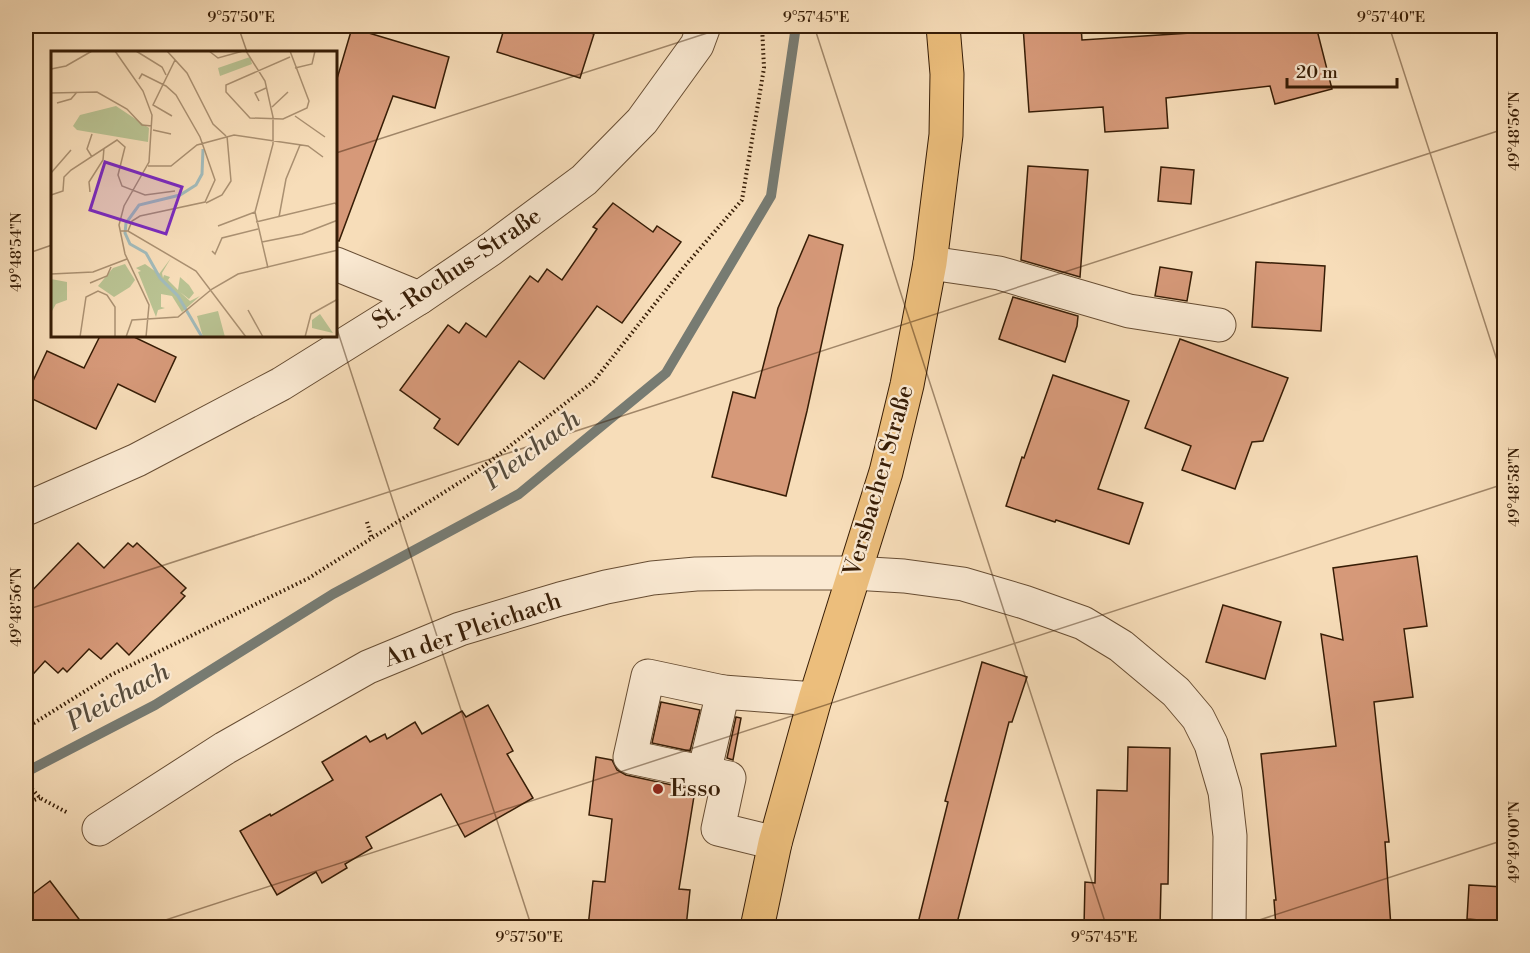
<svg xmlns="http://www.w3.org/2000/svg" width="1530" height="953" font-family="'Libre Bodoni',serif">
  <rect width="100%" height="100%" fill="#f7ddb9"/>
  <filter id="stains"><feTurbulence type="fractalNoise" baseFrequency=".00333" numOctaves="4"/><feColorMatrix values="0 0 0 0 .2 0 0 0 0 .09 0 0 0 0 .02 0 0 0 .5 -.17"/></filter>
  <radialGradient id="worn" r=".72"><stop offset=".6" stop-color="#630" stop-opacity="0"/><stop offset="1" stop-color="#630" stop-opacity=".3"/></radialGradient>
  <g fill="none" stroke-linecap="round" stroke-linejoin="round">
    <polyline stroke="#777b72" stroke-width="10" points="26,772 155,705 333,594 519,494 666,373 771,196 796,26"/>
  </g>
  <g fill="#d69979" stroke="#371d06" stroke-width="1.5">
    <polygon points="505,26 567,26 594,34 580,78 497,52"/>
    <polygon points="1023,26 1081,26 1082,40 1190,33 1189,26 1316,26 1332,89 1275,104 1270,86 1166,98 1168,128 1105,132 1103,107 1029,112"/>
    <polygon points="352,28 449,57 435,108 393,96 339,241 336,240 336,82"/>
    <polygon points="1028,166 1088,170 1080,277 1021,260"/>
    <polygon points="1161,167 1194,170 1191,204 1158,201"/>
    <polygon points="613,203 653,232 657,226 681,242 622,323 597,306 544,379 519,361 458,445 434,428 440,419 400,390 448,325 459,333 466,323 486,337 530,276 538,282 547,269 562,280 597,229 593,227"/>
    <polygon points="809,235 843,245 807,411 786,496 712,477 733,392 755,398 778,308"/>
    <polygon points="1256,262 1325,266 1321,331 1252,327"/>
    <polygon points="1160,267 1192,272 1187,301 1155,296"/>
    <polygon points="1013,297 1078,316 1077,326 1065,362 999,339"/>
    <polygon points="100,336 132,336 176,357 155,402 118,384 96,429 26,396 47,351 84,368"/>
    <polygon points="1180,339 1288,378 1263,441 1252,442 1235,489 1182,470 1191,446 1145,428"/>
    <polygon points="1053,375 1129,401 1098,489 1143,503 1129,544 1056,520 1055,522 1006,506 1022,457 1024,458"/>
    <polygon points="78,543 104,568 128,543 133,547 137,543 186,588 181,593 185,596 129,655 117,643 101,659 89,649 67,672 63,668 58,673 45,661 26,682 26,597"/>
    <polygon points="1417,556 1427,626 1404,629 1413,697 1374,702 1389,842 1385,842 1391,927 1276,927 1274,900 1276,900 1261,754 1336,746 1321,634 1343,640 1333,568"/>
    <polygon points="1223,605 1281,622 1265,679 1206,662"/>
    <polygon points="982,662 1027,677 1012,722 1009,722 956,927 917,927 948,802 945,801"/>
    <polygon points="661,702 700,710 690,751 652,743"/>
    <polygon points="488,705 513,751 507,754 533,798 465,837 441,794 366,837 372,848 345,864 347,868 322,883 316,872 277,895 240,831 270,814 271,816 333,780 322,762 366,736 370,742 385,734 387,739 415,722 422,734 462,711 466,717"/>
    <polygon points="736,717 741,718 733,760 727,758"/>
    <polygon points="1128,747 1170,748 1168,884 1161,884 1160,927 1084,927 1085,882 1095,883 1097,790 1127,791"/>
    <polygon points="596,757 612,760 617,770 626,775 695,790 679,889 690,890 686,927 588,927 593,881 605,882 612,819 589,815"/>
    <polygon points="50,881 85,927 26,927 26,899"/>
    <polygon points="1469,885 1504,887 1504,922 1467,919"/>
  </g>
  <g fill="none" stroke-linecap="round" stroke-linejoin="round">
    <g stroke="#674d33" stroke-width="35">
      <g id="minor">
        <polyline points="930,263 999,273 1129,311 1219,325"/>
        <polyline points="336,264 419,298"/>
        <polyline points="26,509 137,460 281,384 419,298 491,249 584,180 642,121 697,45 704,26"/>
        <polyline points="723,692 648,676 630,757 729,778 718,829 775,843"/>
        <polyline points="704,773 723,692 815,699"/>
        <polyline points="99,829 225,748 368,667 460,629 560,599 606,587 652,578 696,574 755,573 853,573 904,576 963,584 1024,602 1083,623 1121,646 1176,692 1198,718 1211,744 1225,792 1230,836 1229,928"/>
      </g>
    </g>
    <g stroke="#371d06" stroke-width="35">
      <polyline id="major" points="757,928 775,843 815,699 886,472 907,385 930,263 946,135 947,74 943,26"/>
    </g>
    <g stroke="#371d06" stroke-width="4" stroke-dasharray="1.5 3" stroke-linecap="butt">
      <polyline points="367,522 372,539"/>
      <polyline points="26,728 111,675 309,578 476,472 593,382 684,267 742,200 764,68 762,26"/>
      <polyline points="26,782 40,798 68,813"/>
      <polyline points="26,803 40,798"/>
    </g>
    <use href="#minor" stroke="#fae9d2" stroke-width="33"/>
    <use href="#major" stroke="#ecbe7c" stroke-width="33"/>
  </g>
  <path fill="none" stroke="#371d06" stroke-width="1.5" stroke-opacity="0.45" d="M238 26 247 52M814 26 1107 928M1389 26 1504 382M336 153 729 26M26 254 52 245M336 326 532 928M26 610 1504 129M141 928 1504 484M1235 928 1504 840"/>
  <circle fill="#8f2418" stroke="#fae9d2" stroke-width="2" cx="658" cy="789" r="6"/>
  <g text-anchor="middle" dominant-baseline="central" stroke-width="4.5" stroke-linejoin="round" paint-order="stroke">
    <g font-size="24" fill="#371d06" stroke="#fae9d2">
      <text transform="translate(457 269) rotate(-34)">St.-Rochus-Straße</text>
      <text transform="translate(879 481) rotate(-74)">Versbacher Straße</text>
      <text transform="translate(473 630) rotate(-19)">An der Pleichach</text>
    </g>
    <g font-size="24" fill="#371d06" stroke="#fae9d2" text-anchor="start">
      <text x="670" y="789">Esso</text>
    </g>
    <g font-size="26" font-style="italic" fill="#574c3c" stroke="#fae9d2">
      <text transform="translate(532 450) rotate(-37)">Pleichach</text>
      <text transform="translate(118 697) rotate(-29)">Pleichach</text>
    </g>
  </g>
  <g transform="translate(51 51)">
    <rect width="286" height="286" fill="#f7ddb9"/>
    <path d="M199 6 201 13 169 25 167 17ZM65 55 98 77 97 91 26 79 22 75 29 64ZM120 207 111 222 112 227 113 224 119 226 117 229 127 239 129 226 138 234 143 242 138 248 129 241 139 250 149 245 131 261 121 245 110 243V256L114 257 107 259 105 266 87 221 90 220 85 217 94 213 108 223ZM74 213 84 229 79 236 63 246 47 235 62 217ZM0 228 16 231V249L5 253 1 260ZM167 260 174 286H152L146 265ZM269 263 282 282 261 277V269Z" fill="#b9c292"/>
    <path fill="none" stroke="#a1baba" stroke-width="3" d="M151 286 127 245 109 227 95 202 79 193 74 182 75 172 88 154 129 144 145 134 151 123 152 98"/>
    <path fill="none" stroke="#aa9071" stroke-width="1.5" d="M64 0 92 40 101 64 98 111 73 155 68 174 74 203 98 254 95 286M85 0 111 16 115 24M116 0 136 22 162 73 175 85M158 0 167 7 192 0M195 0 214 30 222 66V93L204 161 217 217M239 0 258 50 256 57 232 68 199 67 175 41V34L239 6M244 17 261 13 264 0M0 18 15 15 41 0M0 42 46 41 76 58 91 74 101 75M208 50 204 42 215 37M6 52 20 48 26 41M221 56 237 41M121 65 102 54 124 9M244 65 274 86M102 79 120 83M41 83 36 98 41 106M97 115H120L146 94 183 84 257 95 272 106M0 122 20 99M39 141 38 131 52 109 53 97M0 144 12 140 13 126 20 119 66 89 74 96 67 124 71 135 94 144 124 140M155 152 171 144 180 130 176 85M228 166 235 128 249 94M205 171 284 152 287 155M167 175 204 161M69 180H77L145 220 195 286M77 180 81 170 89 165 154 151 164 129 149 86 125 44 115 35 91 23 88 28M211 191 251 183 287 169M161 200 164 203 171 187 207 178M0 223 42 221 76 208M39 232 56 225 60 216M197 259 212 286M29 286 35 246 47 240 56 244 64 256V286M75 286 81 269 127 266 161 238 187 223 287 199M254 286 260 263 287 248"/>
    <path fill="#7b2cbf" fill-opacity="0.15" stroke="#7b2cbf" stroke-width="3" d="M54 111 131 136 115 183 39 159Z"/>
    <rect width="286" height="286" fill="none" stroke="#371d06" stroke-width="3"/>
  </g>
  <rect width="1530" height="953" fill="none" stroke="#f7ddb9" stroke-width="66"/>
  <path d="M1287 78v9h110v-9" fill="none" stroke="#371d06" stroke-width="3"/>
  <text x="1296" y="78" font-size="18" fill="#371d06" stroke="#fae9d2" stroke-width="4.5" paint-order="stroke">20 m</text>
  <rect x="33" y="33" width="1464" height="887" fill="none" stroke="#371d06" stroke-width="2"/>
  <g font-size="15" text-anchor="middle" fill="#371d06">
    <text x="241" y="22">9°57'50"E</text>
    <text x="816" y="22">9°57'45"E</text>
    <text x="1391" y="22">9°57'40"E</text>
    <text transform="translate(1514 131) rotate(-90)" y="5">49°48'56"N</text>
    <text transform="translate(16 252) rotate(-90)" y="5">49°48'54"N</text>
    <text transform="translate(1514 487) rotate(-90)" y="5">49°48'58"N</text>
    <text transform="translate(16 607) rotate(-90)" y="5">49°48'56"N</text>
    <text transform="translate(1514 842) rotate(-90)" y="5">49°49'00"N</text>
    <text x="529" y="942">9°57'50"E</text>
    <text x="1104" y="942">9°57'45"E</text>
  </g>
  <rect width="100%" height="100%" filter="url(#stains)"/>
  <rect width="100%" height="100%" fill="url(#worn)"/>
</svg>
